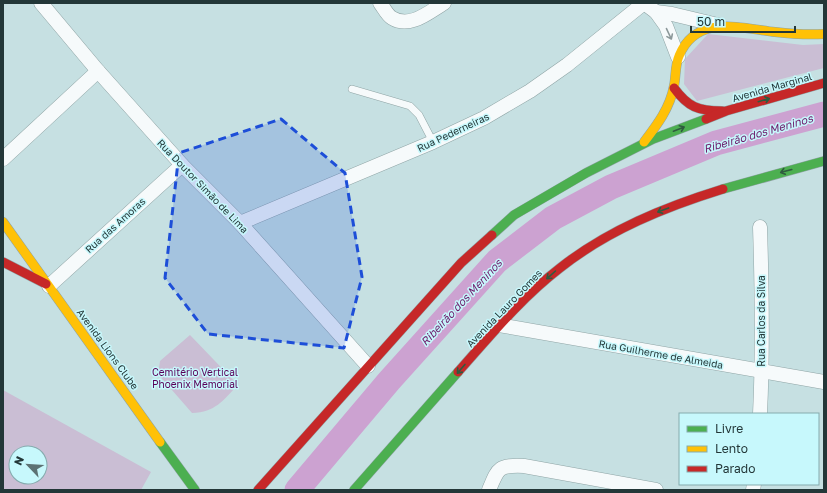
<svg xmlns="http://www.w3.org/2000/svg" width="827" height="493" font-family="'Golos Text',sans-serif">
  <rect width="100%" height="100%" fill="#c6e0e2"/>
  <g fill="#cabed4" fill-rule="evenodd">
    <polygon points="708,34 803,45 824,44 824,68 697,101 684,84 685,59"/>
    <path d="M190 335 238 385C222 401 216 412 192 413L158 374 160 361Z"/>
    <path d="M3 390 151 472 141 490H3ZM16 453H40V477H16Z"/>
  </g>
  <g fill="none" stroke-linecap="round" stroke-linejoin="round">
    <polyline stroke="#cca2d1" stroke-width="25" points="297,490 389,381 497,261 553,218 611,187 716,143 824,114"/>
    <g stroke="#8fa4a5" stroke-width="8">
      <polyline id="lane" points="352,89 410,106 419,115 433,142"/>
    </g>
    <g stroke="#8fa4a5" stroke-width="15">
      <g id="street">
        <polyline points="41,3 98,71 182,165 240,223 368,366"/>
        <path d="M380 3C384 8 387 15 392 18 410 29 429 12 444 3"/>
        <polyline points="644,3 656,12 666,26 678,57"/>
        <polyline points="656,12 672,14 718,25"/>
        <polyline points="3,159 98,71"/>
        <polyline points="240,223 433,142 484,118 530,91 567,65 644,3"/>
        <path d="M760 227C762 289 763 352 760 414"/>
        <polyline points="49,286 182,165"/>
        <polyline points="499,325 824,382"/>
        <path d="M489 490C498 468 498 465 524 466L656 490"/>
        <polyline points="753,490 754,484"/>
      </g>
    </g>
    <g stroke="#8fa4a5" stroke-width="10">
      <g id="fast">
        <polyline points="723,189 824,161"/>
        <polyline points="492,235 514,215 586,173 653,139 706,119"/>
        <polyline points="160,442 195,490"/>
        <polyline points="354,490 458,372"/>
      </g>
    </g>
    <g stroke="#8fa4a5" stroke-width="10">
      <g id="slow">
        <path d="M644 142C657 125 670 108 674 86 676 77 675 65 679 56 696 14 740 28 775 32 792 34 807 35 824 34"/>
        <polyline points="3,222 160,442"/>
      </g>
    </g>
    <g stroke="#8fa4a5" stroke-width="10">
      <g id="jam">
        <path d="M674 88C688 107 698 111 722 111"/>
        <polyline points="706,119 726,111 824,83"/>
        <polyline points="3,262 46,284"/>
        <path d="M458 372C490 336 521 298 560 268 608 230 665 207 723 189"/>
        <polyline points="258,490 461,263 492,235"/>
      </g>
    </g>
    <use href="#lane" stroke="#f6fafb" stroke-width="7"/>
    <use href="#street" stroke="#f6fafb" stroke-width="14"/>
    <use href="#fast" stroke="#4caf50" stroke-width="9"/>
    <use href="#slow" stroke="#ffc107" stroke-width="9"/>
    <use href="#jam" stroke="#c62828" stroke-width="9"/>
  </g>
  <defs><path id="oneway-shaft" d="M-6 0H5M1.5-3L5.5 0L1.5 3" fill="none" stroke-width="1.6" stroke-linecap="round" stroke-linejoin="round"/></defs>
  <use stroke="#8c989a" href="#oneway-shaft" transform="translate(669 34) rotate(65)"/>
  <g stroke="#2f5b3f">
    <use href="#oneway-shaft" transform="translate(764 100) rotate(-16)"/>
    <use href="#oneway-shaft" transform="translate(679 129) rotate(-21)"/>
    <use href="#oneway-shaft" transform="translate(786 171) rotate(165)"/>
    <use href="#oneway-shaft" transform="translate(663 210) rotate(160)"/>
    <use href="#oneway-shaft" transform="translate(551 275) rotate(138)"/>
    <use href="#oneway-shaft" transform="translate(461 369) rotate(131)"/>
  </g>
  <path fill="#1d4ed8" fill-opacity="0.2" stroke="#1d4ed8" stroke-width="3" stroke-dasharray="8 5" stroke-linejoin="round" d="M281 119 345 173 362 277 344 348 208 334 165 278 179 153Z"/>
  <g text-anchor="middle" dominant-baseline="central" stroke-width="3" stroke-linejoin="round" paint-order="stroke">
    <g font-size="10" fill="#233738" stroke="#c7f8fc">
      <text transform="translate(772 87) rotate(-16)">Avenida Marginal</text>
      <text transform="translate(453 132) rotate(-25)">Rua Pederneiras</text>
      <text transform="translate(203 186) rotate(46)">Rua Doutor Simão de Lima</text>
      <text transform="translate(115 225) rotate(-42)">Rua das Amoras</text>
      <text transform="translate(504 308) rotate(-46)">Avenida Lauro Gomes</text>
      <text transform="translate(761 321) rotate(-90)">Rua Carlos da Silva</text>
      <text transform="translate(108 349) rotate(54)">Avenida Lions Clube</text>
      <text transform="translate(661 354) rotate(10)">Rua Guilherme de Almeida</text>
    </g>
    <g font-size="10" fill="#5a0058" stroke="#c7f8fc">
      <text x="195" y="372">Cemitério Vertical<tspan x="195" dy="12">Phoenix Memorial</tspan></text>
    </g>
    <g font-size="11" font-style="italic" fill="#6d196a" stroke="#c7f8fc">
      <text transform="translate(758 133) rotate(-16)">Ribeirão dos Meninos</text>
      <text transform="translate(461 302) rotate(-47)">Ribeirão dos Meninos</text>
    </g>
  </g>
  <rect width="827" height="493" fill="none" stroke="#233738" stroke-width="8"/>
  <rect x="679" y="413" width="140" height="72" fill="#c7f8fc" stroke="#85abae"/>
  <rect x="687" y="426" width="20" height="6" fill="#4caf50" stroke="#85abae"/>
  <text x="715" y="433" font-size="12" fill="#233738">Livre</text>
  <rect x="687" y="446" width="20" height="6" fill="#ffc107" stroke="#85abae"/>
  <text x="715" y="453" font-size="12" fill="#233738">Lento</text>
  <rect x="687" y="466" width="20" height="6" fill="#c62828" stroke="#85abae"/>
  <text x="715" y="473" font-size="12" fill="#233738">Parado</text>
  <g transform="translate(28 465) rotate(295)"><circle r="19" fill="#c7f8fc" stroke="#85abae"/>
  <path d="M0-3L7 15L0 10L-7 15Z" fill="#5c7274"/>
  <text y="-6" font-size="11" font-weight="bold" text-anchor="middle" fill="#233738">N</text>
  </g>
  <path d="M691 26v6h104v-6" fill="none" stroke="#233738" stroke-width="2"/>
  <text x="697" y="26" font-size="12" fill="#233738" stroke="#c7f8fc" stroke-width="3" paint-order="stroke">50 m</text>
</svg>
